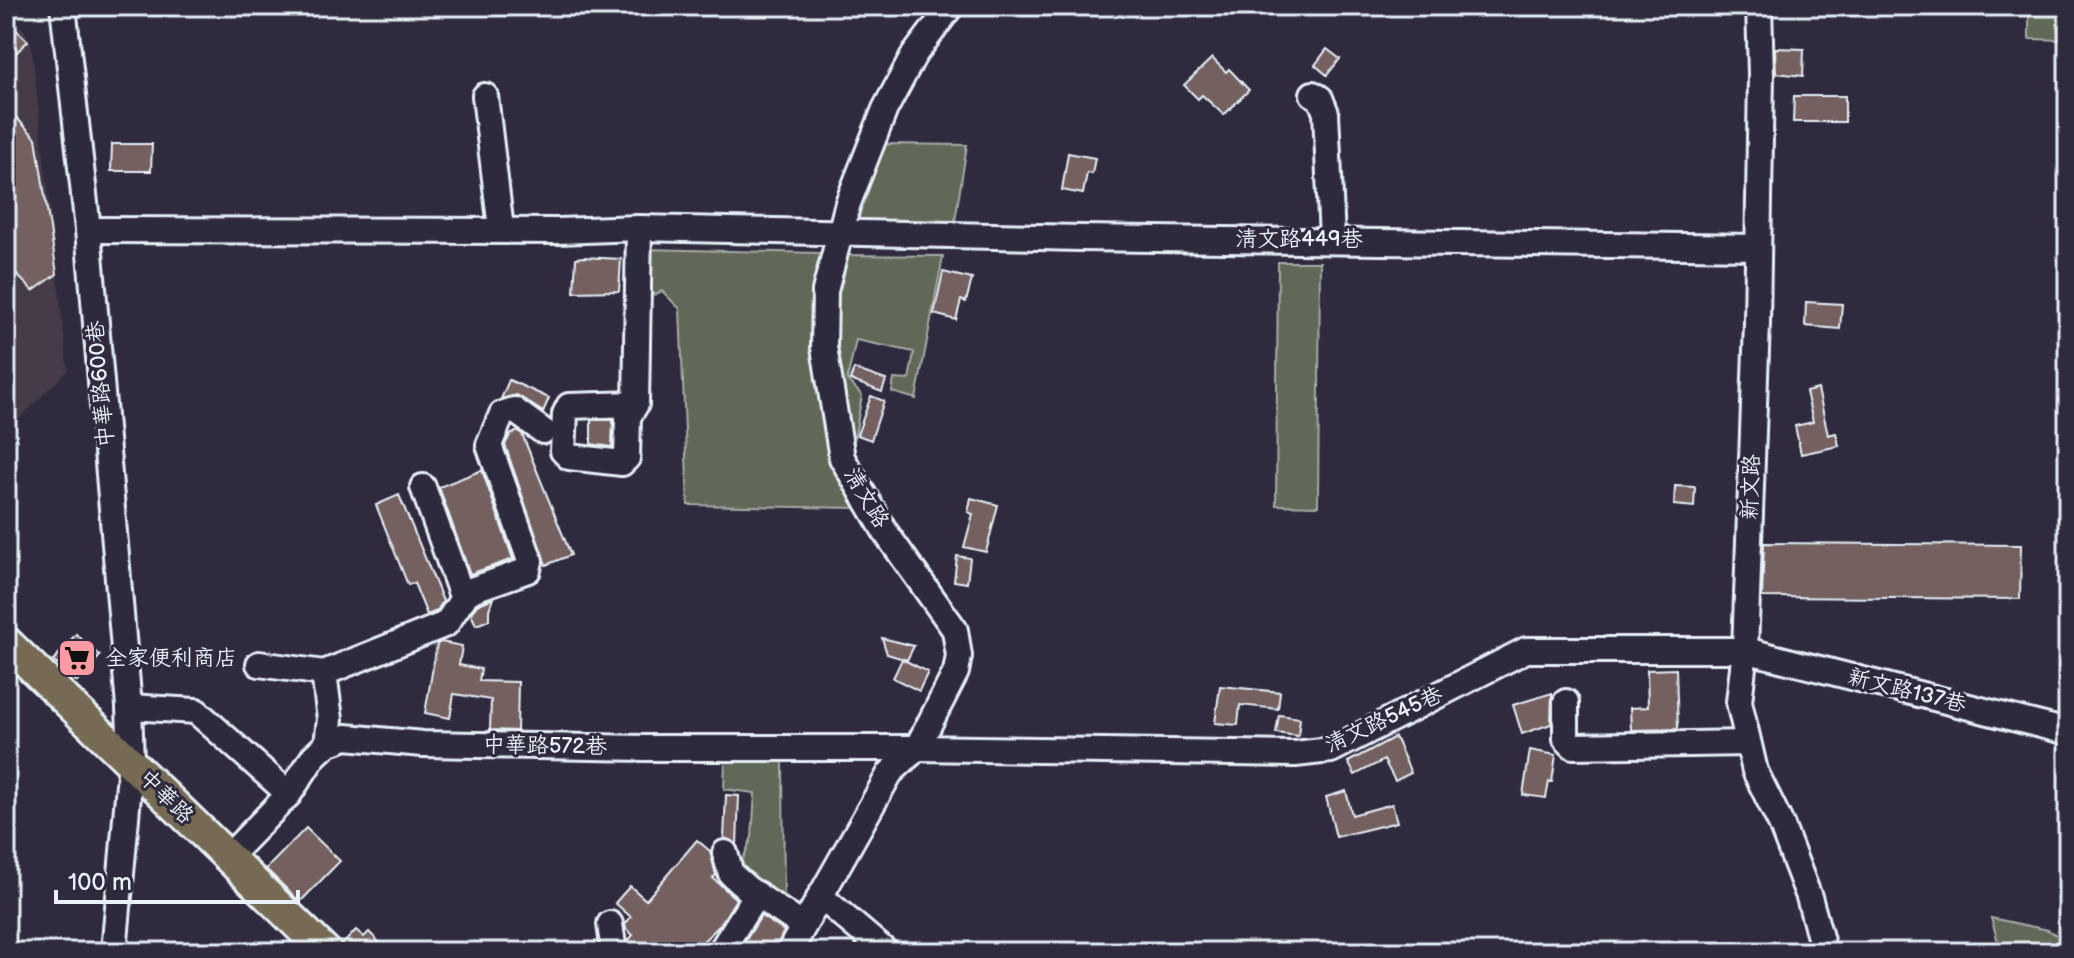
<svg xmlns="http://www.w3.org/2000/svg" width="2074" height="958" font-family="'Balsamiq Sans','LXGW WenKai TC',sans-serif">
  <rect width="100%" height="100%" fill="#2f2a3d"/>
  <filter id="ink" filterUnits="userSpaceOnUse"><feTurbulence type="fractalNoise" baseFrequency=".0125" numOctaves="2"/><feDisplacementMap in="SourceGraphic" scale="16" xChannelSelector="R" yChannelSelector="G"/><feConvolveMatrix kernelMatrix="1 2 1 2 8 2 1 2 1" color-interpolation-filters="sRGB"/></filter>
  <g filter="url(#ink)">
    <polygon fill="#443a48" points="6,11 24,30 31,42 68,370 6,432"/>
    <g fill="#626759" stroke="#a5aca8" stroke-width="2">
      <polygon points="1992,6 2068,6 2068,40 2029,39 2029,10 1992,9"/>
      <polygon points="882,144 967,145 952,240 845,239"/>
      <polygon points="644,249 821,253 813,345 820,401 833,457 857,508 688,505 680,309 662,291 644,300"/>
      <polygon points="839,255 943,256 916,399 892,392 894,379 909,380 914,352 856,340 847,380 862,395 852,453 832,344"/>
      <polygon points="1278,262 1320,262 1318,506 1276,505"/>
      <polygon points="783,760 784,907 738,871 752,837 755,793 724,789 725,761"/>
      <polygon points="1991,918 2048,930 2068,942 2068,952 2001,952"/>
    </g>
    <g fill="#746160" stroke="#e8f1f8" stroke-width="2">
      <polygon points="6,20 28,41 6,63"/>
      <polygon points="1775,48 1804,49 1803,76 1776,73"/>
      <polygon points="1327,49 1340,59 1327,75 1315,65"/>
      <polygon points="1212,58 1226,72 1229,69 1249,90 1224,115 1202,95 1198,99 1184,85"/>
      <polygon points="1794,96 1845,96 1845,122 1793,122"/>
      <polygon points="6,107 36,138 57,274 33,291 6,264"/>
      <polygon points="112,144 152,144 151,171 111,171"/>
      <polygon points="1068,153 1095,158 1092,174 1087,173 1083,194 1062,190"/>
      <polygon points="583,257 621,259 619,291 574,292 576,258"/>
      <polygon points="943,272 972,279 966,302 961,300 956,320 934,314"/>
      <polygon points="1806,302 1842,304 1840,329 1805,326"/>
      <polygon points="854,369 886,380 882,392 850,380"/>
      <polygon points="509,380 549,398 543,412 517,395 501,399"/>
      <polygon points="1818,389 1828,435 1836,433 1839,446 1801,454 1795,426 1813,422 1806,392"/>
      <polygon points="871,396 884,401 871,440 857,435"/>
      <polygon points="591,420 613,420 612,447 591,444"/>
      <polygon points="518,431 522,434 571,555 546,565 505,445 510,435"/>
      <polygon points="482,470 513,559 470,574 439,487"/>
      <polygon points="1675,486 1695,487 1694,507 1674,505"/>
      <polygon points="399,495 443,601 437,611 427,615 414,583 408,585 376,505"/>
      <polygon points="971,498 998,505 986,552 964,547 973,514 968,512"/>
      <polygon points="1764,543 2021,545 2020,599 1762,597"/>
      <polygon points="957,556 970,558 967,583 954,581"/>
      <polygon points="493,598 489,610 489,620 476,625 471,614 477,605"/>
      <polygon points="76,634 100,656 77,682 53,661"/>
      <polygon points="882,638 914,646 907,660 887,654"/>
      <polygon points="441,642 462,646 459,665 481,669 479,681 518,682 517,731 490,730 491,700 454,694 450,718 425,713 437,644"/>
      <polygon points="902,659 928,672 919,691 893,678"/>
      <polygon points="1676,669 1678,729 1631,730 1630,708 1648,707 1647,670"/>
      <polygon points="1220,686 1280,692 1278,709 1240,705 1238,725 1215,723"/>
      <polygon points="1552,693 1551,724 1522,734 1513,705"/>
      <polygon points="1279,715 1300,718 1298,736 1276,733"/>
      <polygon points="1395,737 1411,773 1395,781 1384,760 1355,775 1348,762"/>
      <polygon points="1530,750 1556,755 1552,782 1549,782 1546,798 1523,795"/>
      <polygon points="1346,791 1352,815 1392,804 1397,822 1336,837 1326,797"/>
      <polygon points="726,795 739,796 737,844 724,838"/>
      <polygon points="306,828 340,861 300,902 266,869"/>
      <polygon points="697,840 710,851 716,875 713,878 736,899 720,925 692,952 629,952 628,941 633,935 626,929 625,924 631,917 615,903 630,886 646,900"/>
      <polygon points="761,916 784,931 774,952 740,952 739,951"/>
      <polygon points="356,930 364,937 369,932 379,942 369,952 344,952 342,945"/>
    </g>
    <g fill="none" stroke-linecap="round" stroke-linejoin="round">
      <g stroke="#e8f1f8" stroke-width="30">
        <g id="minor">
          <polyline points="63,6 88,230 129,707 131,762 114,952"/>
          <polyline points="1759,6 1761,75 1757,323 1745,650 1739,702 1755,771 1781,824 1809,897 1824,952"/>
          <polyline points="1313,94 1320,98 1326,113 1332,239"/>
          <polyline points="485,96 501,229"/>
          <polyline points="88,230 558,231 639,228 1080,238 1758,247"/>
          <polyline points="636,404 569,406 565,414 563,451 569,457 622,463 627,458 628,417 636,404 639,228"/>
          <polyline points="423,487 463,599"/>
          <polyline points="259,664 324,673"/>
          <polyline points="1566,702 1566,739 1573,746 1748,743"/>
          <polyline points="129,707 196,711 289,794"/>
          <polyline points="327,744 330,719 324,673 446,624 466,594 474,589 528,570 530,561 489,445 502,414 514,410 543,431"/>
          <polyline points="725,853 731,874 748,889 803,926"/>
          <polyline points="227,858 289,794 314,756 327,744 346,737 423,744 645,748 917,748 1295,754 1331,750 1526,650 1745,650 2068,732"/>
          <polyline points="820,896 886,952"/>
          <polyline points="610,924 614,952"/>
          <polyline points="722,949 757,894"/>
          <polyline points="789,952 890,773 917,748 956,672 959,656 955,630 886,533 842,458 824,347 825,291 848,203 885,109 914,55 951,6"/>
        </g>
      </g>
      <g stroke="#e8f1f8" stroke-width="36">
        <polyline id="major" points="6,642 326,952"/>
      </g>
      <use href="#minor" stroke="#2f2a3d" stroke-width="24"/>
      <use href="#major" stroke="#766a54" stroke-width="30"/>
    </g>
  </g>
  <defs>
    <g id="supermarket-square" transform="scale(2)"><rect x="-9" y="-9" width="18" height="18" rx="4" fill="#ff9aa2" stroke="#2f2a3d"/><path d="M-6-5.5h2.5l.6 2H6L4.5 2H-2.5L-4.4-4H-6ZM-1.5 3.2a1.3 1.3 0 1 0 .1 0ZM3 3.2a1.3 1.3 0 1 0 .1 0Z" fill="#111"/></g>
  </defs>
  <g fill-rule="evenodd">
    <use href="#supermarket-square" x="77" y="658"/>
  </g>
  <g text-anchor="middle" dominant-baseline="central" stroke-width="6" stroke-linejoin="round" paint-order="stroke">
    <g font-size="22" fill="#e8f1f8" stroke="#2f2a3d">
      <text x="1299" y="239">清文路449巷</text>
      <text transform="translate(101 384) rotate(-95)">中華路600巷</text>
      <text transform="translate(1751 487) rotate(-88)">新文路</text>
      <text transform="translate(866 498) rotate(59)">清文路</text>
      <text transform="translate(1907 691) rotate(14)">新文路137巷</text>
      <text transform="translate(1384 720) rotate(-25)">清文路545巷</text>
      <text transform="translate(545 746) rotate(1)">中華路572巷</text>
      <text transform="translate(166 797) rotate(45)">中華路</text>
    </g>
    <g font-size="22" fill="#e8f1f8" stroke="#2f2a3d" text-anchor="start">
      <text x="105" y="658">全家便利商店</text>
    </g>
  </g>
  <rect width="2074" height="958" fill="none" stroke="#2f2a3d" stroke-width="32"/>
  <rect x="16" y="16" width="2042" height="926" fill="none" stroke="#e8f1f8" stroke-width="3" filter="url(#ink)"/>
  <path d="M56 890v12h242v-12" fill="none" stroke="#e8f1f8" stroke-width="4"/>
  <text x="68" y="890" font-size="24" fill="#e8f1f8" stroke="#2f2a3d" stroke-width="6" paint-order="stroke">100 m</text>
</svg>
